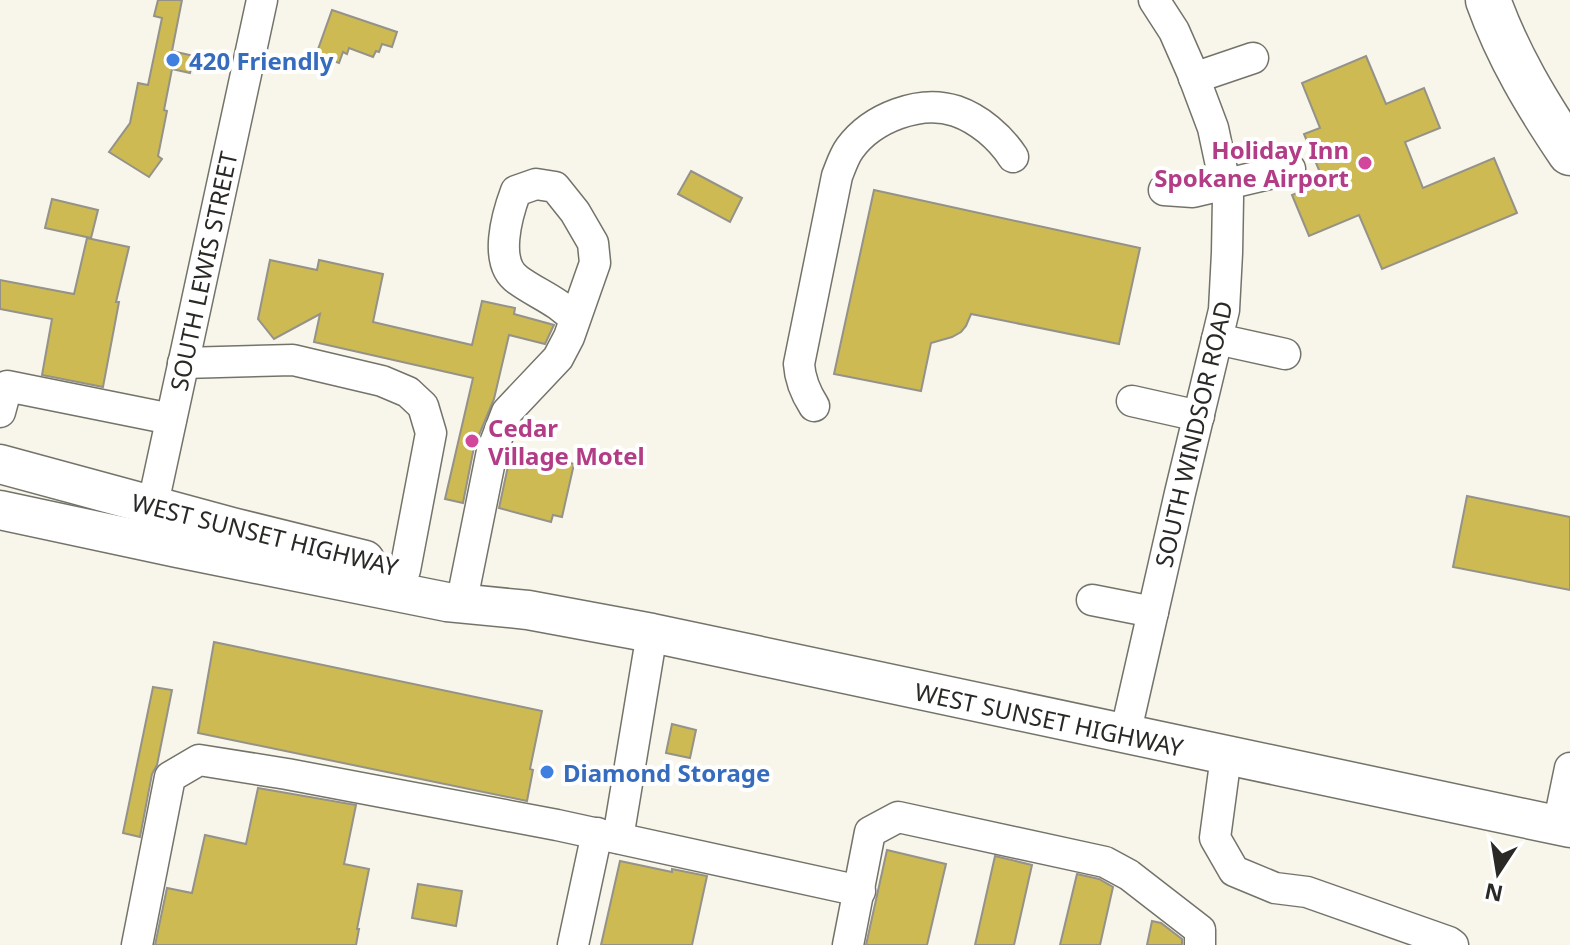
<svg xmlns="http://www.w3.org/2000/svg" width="1570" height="945" font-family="'Noto Sans',sans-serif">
  <rect width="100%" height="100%" fill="#f8f6eb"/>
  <g fill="#cdba53" stroke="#949289" stroke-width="2">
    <polygon points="158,0 182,0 172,51 194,56 190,73 172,69 164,110 167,111 158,156 162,159 149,177 109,152 130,123 138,83 148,85 162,18 154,16"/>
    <polygon points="332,10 397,32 392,47 382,44 379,52 376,51 373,57 349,48 347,54 343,52 339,63 316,55"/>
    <polygon points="1366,56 1386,104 1424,88 1440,128 1405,142 1423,188 1494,158 1517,213 1382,269 1359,215 1309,236 1292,195 1324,182 1304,134 1320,128 1302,83"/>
    <polygon points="691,171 742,198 730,222 678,194"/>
    <polygon points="874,190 1140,248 1119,344 971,314 966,326 961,332 952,337 931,343 921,391 834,374"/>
    <polygon points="52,199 98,210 91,238 45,228"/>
    <polygon points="87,238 129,247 116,302 119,302 103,387 42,375 52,319 0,309 0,280 74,294"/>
    <polygon points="270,260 317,270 319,260 383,274 373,322 472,345 482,301 515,308 514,314 554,325 545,344 509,335 494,399 474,447 463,503 445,499 473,378 314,342 320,314 274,339 258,319"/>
    <polygon points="511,452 545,459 546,457 574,464 562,517 553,515 551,522 499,508"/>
    <polygon points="1467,496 1570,517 1570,590 1453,567"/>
    <polygon points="214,642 542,711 530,769 533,770 527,801 198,733"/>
    <polygon points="153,687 172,690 157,765 152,774 140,837 123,833"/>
    <polygon points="672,724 696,730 690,758 666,753"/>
    <polygon points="258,788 356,805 344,864 369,869 357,929 359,929 356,945 155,945 167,888 192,893 205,835 246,844"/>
    <polygon points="887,850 946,864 927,945 866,945"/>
    <polygon points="995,856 1032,865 1014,945 975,945"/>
    <polygon points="620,861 672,872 672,869 707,876 692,945 601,945"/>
    <polygon points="1077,874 1099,879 1113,887 1100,945 1060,945"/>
    <polygon points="418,884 462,891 456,926 412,918"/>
    <polygon points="1152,921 1161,923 1182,939 1182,945 1147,945"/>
  </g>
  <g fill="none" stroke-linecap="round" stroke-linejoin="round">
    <g stroke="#74736a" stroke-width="33">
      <g id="minor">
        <polyline points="1194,78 1253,58"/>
        <polyline points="1164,190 1193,192 1290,169"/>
        <polyline points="1217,339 1285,354"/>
        <polyline points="183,363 293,360 382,381 408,392 423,406 431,433 405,570"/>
        <polyline points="1132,401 1199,416"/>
        <path d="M814 406C805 392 800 380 799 364L837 176C841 166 844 156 850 148 872 118 920 99 956 111 979 119 1000 137 1013 157"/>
        <polyline points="0,412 7,386 171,419"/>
        <polyline points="148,527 262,0"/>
        <path d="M465 585 492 451 507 412 558 358 569 337 595 263 593 243 575 212 555 187 536 184 516 191C507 215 493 263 518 280 537 294 559 301 575 320"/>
        <polyline points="1092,600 1153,612"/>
        <polyline points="1125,735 1180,493 1224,310 1227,253 1228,198 1213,128 1192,72 1174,31 1154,0"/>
        <polyline points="1226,756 1215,838 1234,871 1275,888 1307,892 1449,942 1453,945"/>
        <polyline points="1558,826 1570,768"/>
        <polyline points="618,838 652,633"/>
        <polyline points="137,945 170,777 199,760 287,774 557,825 860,891"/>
        <polyline points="573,945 597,833"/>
        <polyline points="848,945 870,832 898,817 1105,862 1129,875 1200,930 1200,945"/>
      </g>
    </g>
    <g stroke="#74736a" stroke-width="41">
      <g id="major">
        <polyline points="0,464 232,527 365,560"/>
        <polyline points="0,510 177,548 447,602 528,610 652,633 1570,828"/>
      </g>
    </g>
    <g stroke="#74736a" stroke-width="47">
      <path id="highway" d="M1488 0C1508 56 1537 104 1570 153"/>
    </g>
    <use href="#minor" stroke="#fff" stroke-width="30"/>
    <use href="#major" stroke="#fff" stroke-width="38"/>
    <use href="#highway" stroke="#fff" stroke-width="44"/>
  </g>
  <g fill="#3f7fe0" stroke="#fff" stroke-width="3">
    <circle cx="173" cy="60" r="8"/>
    <circle cx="547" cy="772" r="8"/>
  </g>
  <g fill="#d1479c" stroke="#fff" stroke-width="3">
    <circle cx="1365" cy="163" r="8"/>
    <circle cx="472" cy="441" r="8"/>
  </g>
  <g text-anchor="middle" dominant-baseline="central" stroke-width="8" stroke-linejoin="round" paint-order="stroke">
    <g font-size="24" font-weight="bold" fill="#366cbe" stroke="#fff" text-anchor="start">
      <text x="189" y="60">420 Friendly</text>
      <text x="563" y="772">Diamond Storage</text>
    </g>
    <g font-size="24" font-weight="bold" fill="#b23c85" stroke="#fff" text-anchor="end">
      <text x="1349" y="149">Holiday Inn<tspan x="1349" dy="28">Spokane Airport</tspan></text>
      <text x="488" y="427" text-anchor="start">Cedar<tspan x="488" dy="28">Village Motel</tspan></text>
    </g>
    <g font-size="24" fill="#2a2926" stroke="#fff">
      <text transform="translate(203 271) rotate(-78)">SOUTH LEWIS STREET</text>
      <text transform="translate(1193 434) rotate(-77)">SOUTH WINDSOR ROAD</text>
      <text transform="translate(265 534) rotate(14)">WEST SUNSET HIGHWAY</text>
      <text transform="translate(1049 719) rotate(12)">WEST SUNSET HIGHWAY</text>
    </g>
  </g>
  <g transform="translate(1498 873) rotate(192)" stroke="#ffffff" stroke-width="6" paint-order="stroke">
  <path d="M0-6L14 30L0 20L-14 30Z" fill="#2a2926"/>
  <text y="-12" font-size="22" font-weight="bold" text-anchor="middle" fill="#2a2926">N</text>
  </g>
</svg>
